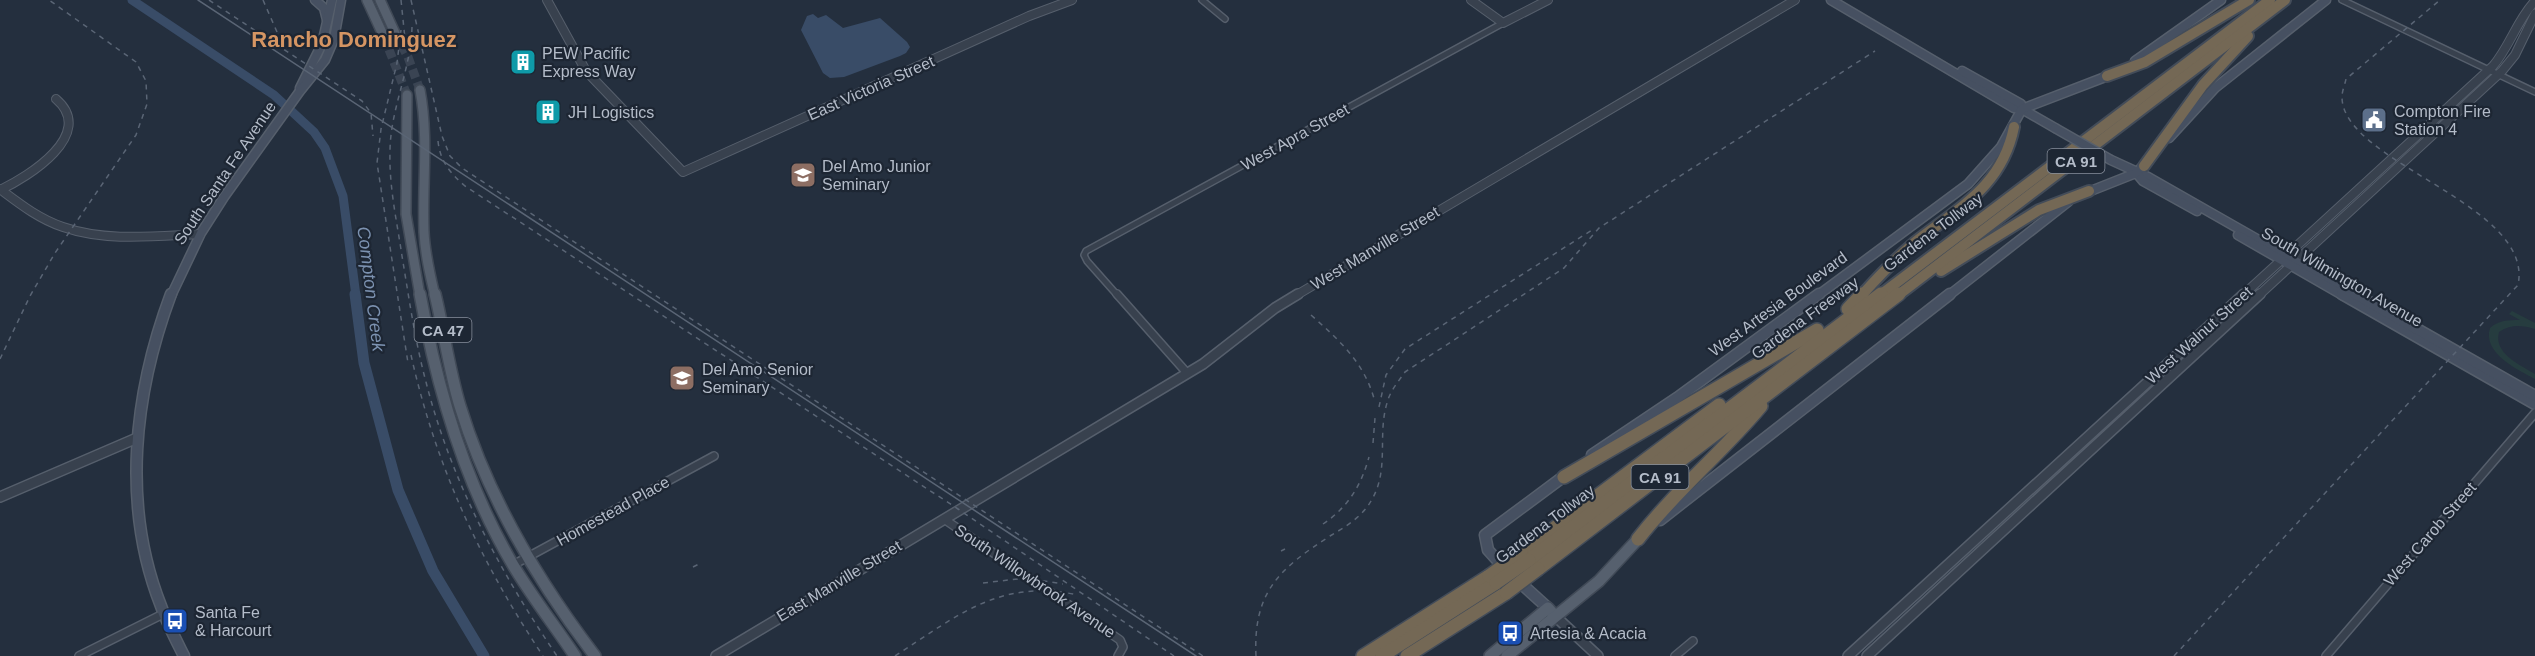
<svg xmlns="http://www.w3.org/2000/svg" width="2535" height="656" font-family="Arial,sans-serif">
  <rect width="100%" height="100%" fill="#242f3e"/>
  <path fill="#263c3f" d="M2512 311 2535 323V329C2522 325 2510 324 2499 332 2493 353 2520 365 2535 374V379C2518 370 2482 353 2490 328 2499 320 2508 320 2520 320L2509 314Z"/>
  <polygon fill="#394c67" points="813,14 818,18 826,15 843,28 880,18 907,42 910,47 906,53 900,56 844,77 830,78 823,73 801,30 807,16"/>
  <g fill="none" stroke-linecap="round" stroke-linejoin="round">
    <polyline stroke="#394c67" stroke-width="9" points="132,0 274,95 314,132 325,148 343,196 356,296"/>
    <polyline stroke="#394c67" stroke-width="11" points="355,294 364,363 398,490 433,571 484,656"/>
    <g stroke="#3a4453" stroke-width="9" stroke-dasharray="9 4.5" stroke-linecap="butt">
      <polyline points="395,33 408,57 420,90"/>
      <polyline points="384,37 407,95"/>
    </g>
    <g stroke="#565f6c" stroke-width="8">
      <g id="minor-far1">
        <polyline points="1202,0 1225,19"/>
        <polyline points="2342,0 2535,92"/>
        <polyline points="1118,296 1087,261 1084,255 1086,251 1503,23"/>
      </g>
    </g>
    <g stroke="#565f6c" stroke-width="10">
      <g id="minor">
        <polyline points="1117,294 1187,373"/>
        <polyline points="944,519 1120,640 1123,647 1118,656"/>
        <polyline points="513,565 714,456"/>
        <polyline points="79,656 163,614"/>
        <polyline points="1675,656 1693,641"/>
        <polyline points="2326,656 2535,413"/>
      </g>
    </g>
    <g stroke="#565f6c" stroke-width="10">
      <g id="tertiary-far1">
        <polyline points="547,0 586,71 683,172 1029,16 1072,0"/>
        <polyline points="1471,0 1503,23 1548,0"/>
        <path d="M0 189C20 204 39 219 63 227 106 242 155 236 200 234"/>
        <path d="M0 190C28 177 97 134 56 99"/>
        <polyline points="1295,296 1795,0"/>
        <path d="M2242 296 2493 66C2510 46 2517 20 2535 1"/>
        <polyline points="2258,296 2502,71 2515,55 2535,14"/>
      </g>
    </g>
    <g stroke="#565f6c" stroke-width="12">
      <g id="tertiary">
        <polyline points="0,497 137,438"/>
        <polyline points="1555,616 1598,656"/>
        <polyline points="716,656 1203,364 1275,308 1298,294"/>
        <polyline points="1848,656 2244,294"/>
        <polyline points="1867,656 2260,294"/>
      </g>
    </g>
    <g stroke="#565f6c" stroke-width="11">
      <g id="secondary-far1">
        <polyline points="315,0 324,8 327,20"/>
        <polyline points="1831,0 2014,108 2022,109 2055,128"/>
        <polyline points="2135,61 2221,0"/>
        <polyline points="1962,71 2021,104 2022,109"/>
        <polyline points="300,88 322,44 332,0"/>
        <polyline points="2169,138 2215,88 2326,0"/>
        <polyline points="2111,160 2148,177 2357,296"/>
        <polyline points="2138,175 2143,181 2197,211"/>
        <polyline points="2083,194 2136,173 2147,162"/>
        <polyline points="2238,235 2344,296"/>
        <polyline points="171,296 201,233 224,197 300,91 325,60 334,39 341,0"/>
        <polyline points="1817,296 1968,184 2001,147 2022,109 2113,74"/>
        <polyline points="1948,296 2068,202"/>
      </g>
    </g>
    <g stroke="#565f6c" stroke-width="13">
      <g id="secondary">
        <path d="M171 294C134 393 121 505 161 606 167 623 176 640 184 656"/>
        <polyline points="2342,294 2535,404"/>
        <polyline points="2355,294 2535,396"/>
        <polyline points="1592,455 1677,398 1819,294"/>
        <polyline points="1660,520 1950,294"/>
        <polyline points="1506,570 1488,550 1485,535 1567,474"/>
        <polyline points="1516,579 1548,608"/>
      </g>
    </g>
    <g stroke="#414a57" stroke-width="12">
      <g id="primary-far1">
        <polyline points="367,0 384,37"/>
        <polyline points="380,0 395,33"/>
        <path d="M420 90C429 138 422 184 424 232 425 254 430 275 435 296"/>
        <polyline points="407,95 406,214 420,296"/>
      </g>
    </g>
    <g stroke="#414a57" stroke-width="14">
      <g id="primary">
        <path d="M420 294C437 389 464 482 513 565 532 597 555 626 575 656"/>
        <path d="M435 294C444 331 449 370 460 406 488 498 537 580 595 656"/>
        <polyline points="1490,656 1548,608 1555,616"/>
        <polyline points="1507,656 1599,581 1638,539"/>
      </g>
    </g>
    <g stroke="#434c59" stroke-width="14">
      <g id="motorway-far1">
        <polyline points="2107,76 2145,62 2249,0"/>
        <polyline points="2144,166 2203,85 2248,36"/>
        <polyline points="1941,271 2039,210 2089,191"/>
        <path d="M1861 296C1878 277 1895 259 1914 243 1958 208 2002 187 2014 127"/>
        <polyline points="1879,296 2270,0"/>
        <polyline points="1897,296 2285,0"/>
      </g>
    </g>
    <g stroke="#434c59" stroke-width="16">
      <g id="motorway">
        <polyline points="1848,309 1862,294"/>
        <polyline points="1564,477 1817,330"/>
        <path d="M1638 539C1675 491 1722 453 1761 406"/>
        <polyline points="1521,553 1719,405"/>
        <polyline points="1529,560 1881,294"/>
        <polyline points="1538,569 1899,294"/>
        <polyline points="1363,656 1489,576"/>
        <polyline points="1382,656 1496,583"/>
        <polyline points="1407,656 1506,593"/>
      </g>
    </g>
    <use href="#minor-far1" stroke="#38414e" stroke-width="5"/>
    <use href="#minor" stroke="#38414e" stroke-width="7"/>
    <use href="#tertiary-far1" stroke="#38414e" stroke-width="8"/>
    <use href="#tertiary" stroke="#38414e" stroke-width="9"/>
    <use href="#secondary-far1" stroke="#465061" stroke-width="8"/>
    <use href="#secondary" stroke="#465061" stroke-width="10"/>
    <use href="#primary-far1" stroke="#56606e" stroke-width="9"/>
    <use href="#primary" stroke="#56606e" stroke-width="11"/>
    <use href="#motorway-far1" stroke="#746855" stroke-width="10"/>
    <use href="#motorway" stroke="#746855" stroke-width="13"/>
    <polyline stroke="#5a6575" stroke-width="1.5" points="198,0 1196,656"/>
    <g stroke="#5a6575" stroke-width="1.5" stroke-dasharray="5 5" stroke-linecap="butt">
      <polyline points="209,0 362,101 371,113 373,136"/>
      <polyline points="263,0 284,48"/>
      <polyline points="401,0 405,39"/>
      <polyline points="411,0 442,136 450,156 462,168 1203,656"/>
      <path d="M412 27C411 70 390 109 390 152 389 187 397 222 402 256 409 298 415 341 426 382 451 481 500 572 557 656"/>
      <polyline points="401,30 397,63 381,129 377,163 408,363"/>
      <path d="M438 141C440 161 450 173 465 186L958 509 1174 656"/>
      <path d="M1311 315C1340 341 1365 363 1375 402"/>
      <path d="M411 355C436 467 480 561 543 656"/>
      <polyline points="0,359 30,296 55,253 136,135 147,104 146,81 136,62 49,0"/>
      <polyline points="1379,407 1386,375 1405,349 1592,230"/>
      <polyline points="1373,443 1375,418"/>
      <path d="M1323 524C1348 507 1361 486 1369 457"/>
      <polyline points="1281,551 1285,549"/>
      <polyline points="693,567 701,563"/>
      <polyline points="983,583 1026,578 1063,584"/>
      <path d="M895 656C957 616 1000 578 1078 595"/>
      <path d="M1256 656C1253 592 1279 569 1330 536 1345 527 1362 517 1371 501 1390 470 1377 436 1387 403 1390 391 1398 382 1405 372L1564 268 1599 228 1875 51"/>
      <path d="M2174 656 2518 285C2535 204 2342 163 2342 97 2342 91 2345 84 2346 79L2440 0"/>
    </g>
    <g stroke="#565f6c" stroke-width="11" stroke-linecap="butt">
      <polyline id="secondary-bridge" points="2055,128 2111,160"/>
    </g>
    <g stroke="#434c59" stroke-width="16" stroke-linecap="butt">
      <g id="motorway-bridge">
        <polyline points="1489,576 1521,553"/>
        <polyline points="1496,583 1529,560"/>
        <polyline points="1506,593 1538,569"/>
      </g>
    </g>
    <use href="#secondary-bridge" stroke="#465061" stroke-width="8"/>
    <use href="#motorway-bridge" stroke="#746855" stroke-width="13"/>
  </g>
  <defs>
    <g id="building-square" transform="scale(1.35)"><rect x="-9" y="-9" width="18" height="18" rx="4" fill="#0f9aa8" stroke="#1d2633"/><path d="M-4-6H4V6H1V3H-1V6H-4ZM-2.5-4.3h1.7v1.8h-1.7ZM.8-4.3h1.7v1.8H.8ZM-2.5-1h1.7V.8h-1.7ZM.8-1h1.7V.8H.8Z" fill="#fff"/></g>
    <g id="civic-square" transform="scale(1.35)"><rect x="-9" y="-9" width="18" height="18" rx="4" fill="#5c6f8a" stroke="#1d2633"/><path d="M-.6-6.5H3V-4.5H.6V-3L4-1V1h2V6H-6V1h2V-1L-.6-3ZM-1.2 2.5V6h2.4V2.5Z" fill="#fff"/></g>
    <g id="school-square" transform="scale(1.35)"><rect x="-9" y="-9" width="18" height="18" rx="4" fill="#8d6e63" stroke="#1d2633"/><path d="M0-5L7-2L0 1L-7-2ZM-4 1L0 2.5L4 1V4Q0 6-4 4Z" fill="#fff"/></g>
    <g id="bus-square" transform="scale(1.35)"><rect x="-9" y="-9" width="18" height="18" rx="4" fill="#1a4fb4" stroke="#1d2633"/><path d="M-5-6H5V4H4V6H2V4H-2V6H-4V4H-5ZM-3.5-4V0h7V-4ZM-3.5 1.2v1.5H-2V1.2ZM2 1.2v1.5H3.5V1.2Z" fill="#fff"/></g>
  </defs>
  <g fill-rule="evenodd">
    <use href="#building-square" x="523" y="62"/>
    <use href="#building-square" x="548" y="112"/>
    <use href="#civic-square" x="2374" y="120"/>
    <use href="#school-square" x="803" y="175"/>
    <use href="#school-square" x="682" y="378"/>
    <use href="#bus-square" x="175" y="621"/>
    <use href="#bus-square" x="1510" y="633"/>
  </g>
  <g text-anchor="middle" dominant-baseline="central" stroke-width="4.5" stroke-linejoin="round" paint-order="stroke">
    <g fill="#1d2633" stroke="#878f9c" stroke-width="1.5">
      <rect x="2047.5" y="149" width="57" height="24" rx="4.5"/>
      <rect x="414.5" y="318" width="57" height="24" rx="4.5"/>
      <rect x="1631.5" y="465" width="57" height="24" rx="4.5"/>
    </g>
    <g font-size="15" font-weight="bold" fill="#b4bcc9">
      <text x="2076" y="161">CA 91</text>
      <text x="443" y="330">CA 47</text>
      <text x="1660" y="477">CA 91</text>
    </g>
    <g font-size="16" fill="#b4bcc9" stroke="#1d2633" text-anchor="start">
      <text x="542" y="53">PEW Pacific<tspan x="542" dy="18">Express Way</tspan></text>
      <text x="2394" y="111">Compton Fire<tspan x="2394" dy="18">Station 4</tspan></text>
      <text x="568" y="112">JH Logistics</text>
      <text x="822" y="166">Del Amo Junior<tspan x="822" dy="18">Seminary</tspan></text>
      <text x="702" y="369">Del Amo Senior<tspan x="702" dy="18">Seminary</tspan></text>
      <text x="195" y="612">Santa Fe<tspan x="195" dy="18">&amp; Harcourt</tspan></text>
      <text x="1530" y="633">Artesia &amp; Acacia</text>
    </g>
    <g font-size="16" fill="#b4bcc9" stroke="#1d2633">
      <text transform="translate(871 88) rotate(-24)">East Victoria Street</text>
      <text transform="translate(1295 137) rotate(-29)">West Apra Street</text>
      <text transform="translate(225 173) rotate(-56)">South Santa Fe Avenue</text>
      <text transform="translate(1933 232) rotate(-37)">Gardena Tollway</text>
      <text transform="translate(1375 248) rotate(-31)">West Manville Street</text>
      <text transform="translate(2342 277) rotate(30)">South Wilmington Avenue</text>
      <text transform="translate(1778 304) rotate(-36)">West Artesia Boulevard</text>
      <text transform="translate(1805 318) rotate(-36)">Gardena Freeway</text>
      <text transform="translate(2199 335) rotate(-42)">West Walnut Street</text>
      <text transform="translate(613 511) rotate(-29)">Homestead Place</text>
      <text transform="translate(1545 524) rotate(-37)">Gardena Tollway</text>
      <text transform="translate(2430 534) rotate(-49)">West Carob Street</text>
      <text transform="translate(839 581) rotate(-31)">East Manville Street</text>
      <text transform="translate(1035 581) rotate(34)">South Willowbrook Avenue</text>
    </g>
    <g font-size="18" font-style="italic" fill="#7c92b1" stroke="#1d2633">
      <text transform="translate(371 289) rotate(83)">Compton Creek</text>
    </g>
    <g font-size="22" font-weight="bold" fill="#d59563" stroke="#1d2633">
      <text x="354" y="39">Rancho Dominguez</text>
    </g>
  </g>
</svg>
